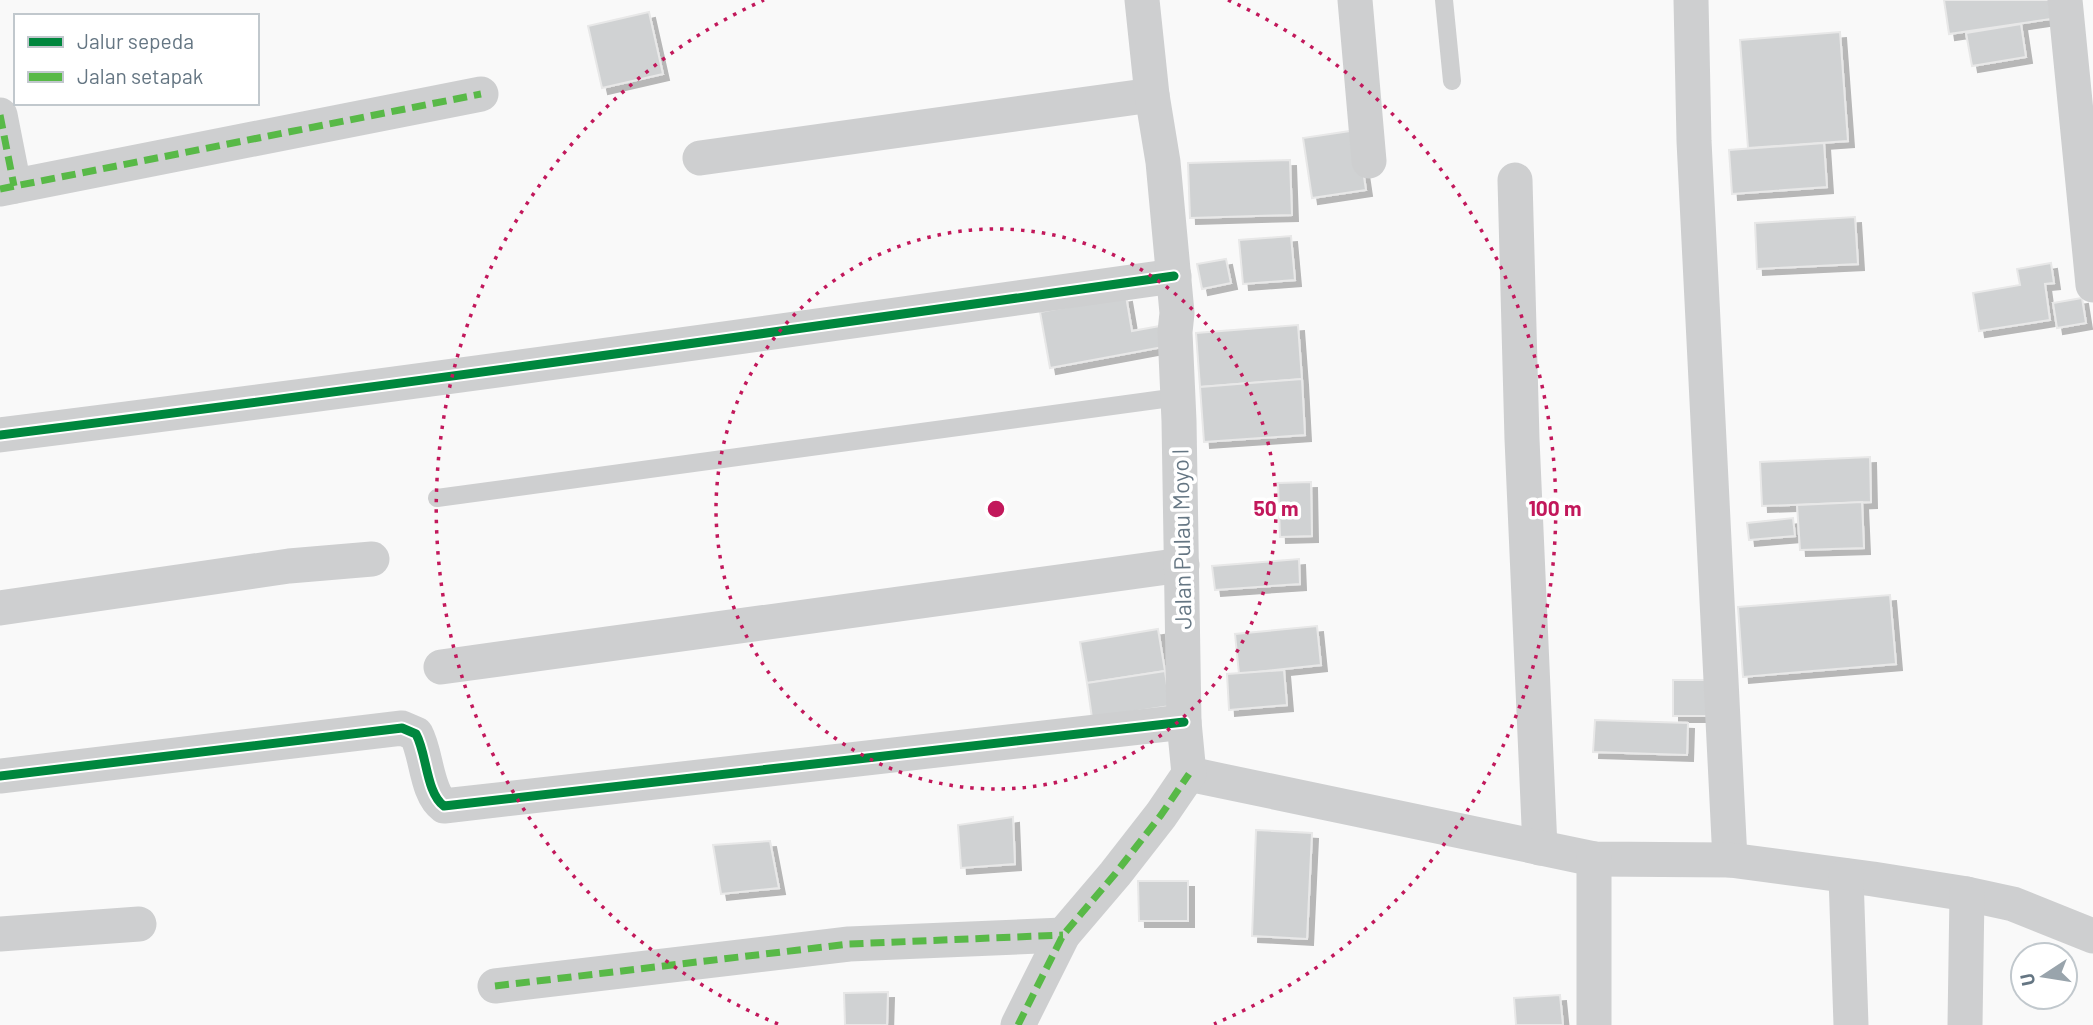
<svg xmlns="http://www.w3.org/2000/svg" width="2093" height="1025" font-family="Barlow,sans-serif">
  <defs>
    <filter id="shadow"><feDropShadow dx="6" dy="6" stdDeviation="0" flood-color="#0004"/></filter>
  </defs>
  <rect width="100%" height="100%" fill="#f9f9f9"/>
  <g fill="#d0d2d3" stroke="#e8e8e8" stroke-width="2" filter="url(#shadow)">
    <polygon points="1944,0 2049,0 2051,19 1949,34"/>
    <polygon points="649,12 663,74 602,88 588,26"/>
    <polygon points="2021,24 2026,57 1972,66 1966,33"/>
    <polygon points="1840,32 1848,141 1748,148 1740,40"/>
    <polygon points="1357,130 1366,190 1312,198 1303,138"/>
    <polygon points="1824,143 1827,187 1732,194 1729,150"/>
    <polygon points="1290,160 1292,215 1190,218 1188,163"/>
    <polygon points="1855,217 1858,264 1757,269 1755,223"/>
    <polygon points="1291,236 1295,280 1243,284 1239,240"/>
    <polygon points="1226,259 1231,283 1202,289 1197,264"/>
    <polygon points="2051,263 2054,283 2045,284 2050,320 1979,331 1973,293 2020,285 2017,269"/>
    <polygon points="1126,296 1132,331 1160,326 1163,347 1050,368 1040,312"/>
    <polygon points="2082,298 2086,323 2057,328 2053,303"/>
    <polygon points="1298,325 1302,379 1200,387 1196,333"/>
    <polygon points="1302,379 1305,435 1204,442 1200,387"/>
    <polygon points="1870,457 1871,502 1762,506 1760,462"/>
    <polygon points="1311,482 1312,536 1280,537 1278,483"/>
    <polygon points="1862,502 1864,548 1800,550 1797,505"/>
    <polygon points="1793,518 1795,536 1749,540 1747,523"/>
    <polygon points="1299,559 1300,584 1215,590 1212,566"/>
    <polygon points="1890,595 1896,664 1743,677 1738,607"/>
    <polygon points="1317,626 1321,665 1239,674 1235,634"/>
    <polygon points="1158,629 1165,671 1087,683 1080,642"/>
    <polygon points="1284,670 1287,705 1229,710 1227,674"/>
    <polygon points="1165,671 1170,706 1092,718 1087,683"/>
    <polygon points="1673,680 1714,680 1715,716 1673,716"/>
    <polygon points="1595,720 1688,723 1687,755 1593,752"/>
    <polygon points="1013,817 1015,864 961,868 958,825"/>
    <polygon points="1256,830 1312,833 1307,939 1252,936"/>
    <polygon points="770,841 779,888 721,894 713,845"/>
    <polygon points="1138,881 1188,881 1188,921 1139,921"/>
    <polygon points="888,992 887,1025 845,1025 844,993"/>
    <polygon points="1560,995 1563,1025 1516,1025 1514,998"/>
  </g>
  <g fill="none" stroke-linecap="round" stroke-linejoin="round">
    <g stroke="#cecfd0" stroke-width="18">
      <polyline points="1444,0 1452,81"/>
      <polyline points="437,498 1178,397"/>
    </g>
    <g stroke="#cecfd0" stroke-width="35">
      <polyline points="1355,0 1369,161"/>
      <polyline points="1691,0 1694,141 1730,860"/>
      <polyline points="2065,0 2093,285"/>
      <polyline points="0,115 14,186"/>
      <polyline points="700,158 1152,95"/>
      <polyline points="1515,180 1522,439 1540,848"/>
      <polyline points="0,189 481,94"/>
      <path d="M0 435C392 386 783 331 1174 276"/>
      <polyline points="0,608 289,566 372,559"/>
      <polyline points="441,667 1182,565"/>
      <polyline points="1189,774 1594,859 1730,860 1873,879 1967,894 2013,904 2093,936"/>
      <path d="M0 776 402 728 416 734C427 754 426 793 444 806L1184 722"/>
      <polyline points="1846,876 1851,1025"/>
      <polyline points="0,934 139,924"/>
      <polyline points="495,986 849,944 1063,935"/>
      <polyline points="1018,1025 1063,935 1115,874 1161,815 1189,774 1184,722 1179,421 1175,332 1177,313 1163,162 1152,95 1142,0"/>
      <polyline points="1594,1025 1594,859"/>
      <polyline points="1965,1025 1967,894"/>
    </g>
    <g stroke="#58b947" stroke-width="7" stroke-dasharray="14 7" stroke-linecap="butt">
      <polyline points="0,115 14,186"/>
      <polyline points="0,189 481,94"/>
      <polyline points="495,986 849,944 1063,935"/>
      <polyline points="1018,1025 1063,935 1115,874 1161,815 1189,774"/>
    </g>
    <g stroke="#fff" stroke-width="13">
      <g id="cycleway">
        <path d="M0 435C392 386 783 331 1174 276"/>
        <path d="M0 776 402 728 416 734C427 754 426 793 444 806L1184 722"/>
      </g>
    </g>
    <use href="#cycleway" stroke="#00873e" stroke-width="9"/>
  </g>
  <g fill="none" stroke="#c2185b" stroke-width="3.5" stroke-dasharray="3.5 7">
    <circle cx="996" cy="509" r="280"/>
    <path d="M778 1024A559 559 0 0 1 764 0M1228 0A559 559 0 0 1 1214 1024"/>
  </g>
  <g text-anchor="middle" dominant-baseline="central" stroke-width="7" stroke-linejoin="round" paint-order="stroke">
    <g font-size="23" fill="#657683" stroke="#fff">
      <text transform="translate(1181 539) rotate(-91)">Jalan Pulau Moyo I</text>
    </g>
  </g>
  <circle cx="996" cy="509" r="10" fill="#c2185b" stroke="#fff" stroke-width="3.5"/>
  <g font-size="21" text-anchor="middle" font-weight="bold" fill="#c2185b" stroke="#fff" stroke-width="7" stroke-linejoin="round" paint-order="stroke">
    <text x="1276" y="516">50 m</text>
    <text x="1555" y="516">100 m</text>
  </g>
  <rect x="14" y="14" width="245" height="91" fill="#ffffff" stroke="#c1c8cd" stroke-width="2"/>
  <rect x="28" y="37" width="35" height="10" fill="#00873e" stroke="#c1c8cd" stroke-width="2"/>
  <text x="77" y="49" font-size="21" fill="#657683">Jalur sepeda</text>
  <rect x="28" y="72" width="35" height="10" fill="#58b947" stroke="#c1c8cd" stroke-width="2"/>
  <text x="77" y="84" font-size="21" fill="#657683">Jalan setapak</text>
  <g transform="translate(2044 976) rotate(258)"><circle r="33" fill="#ffffff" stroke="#c1c8cd" stroke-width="2"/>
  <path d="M0-5L12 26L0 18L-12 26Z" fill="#99a4ac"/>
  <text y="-10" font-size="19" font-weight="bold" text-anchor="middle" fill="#657683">U</text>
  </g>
</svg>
